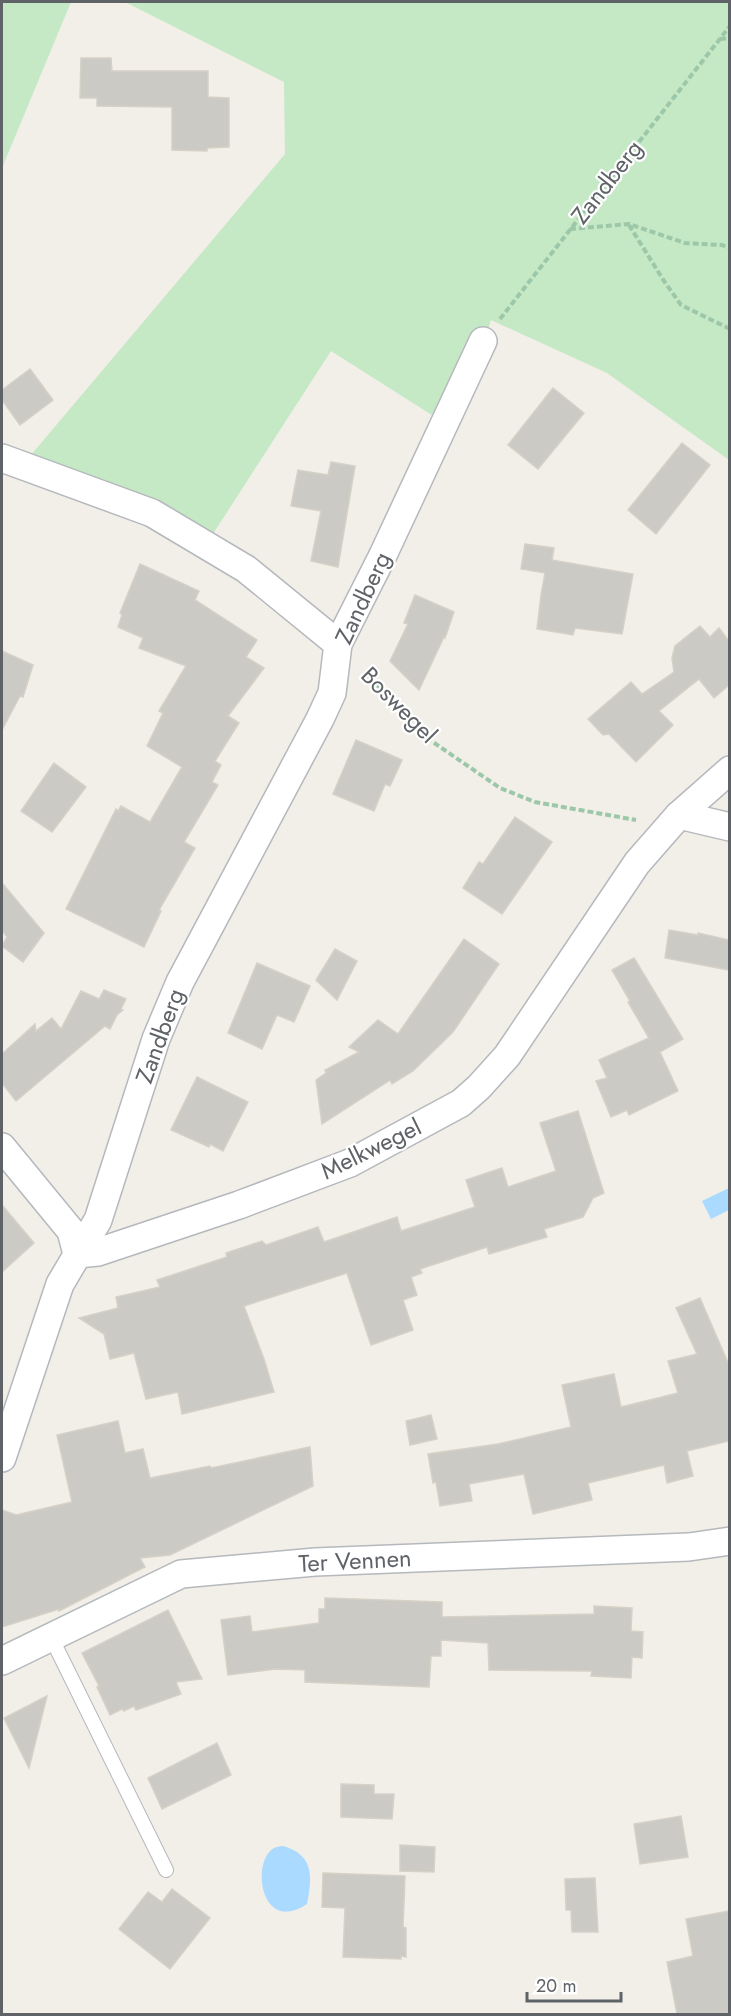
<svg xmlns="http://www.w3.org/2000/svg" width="731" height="2016" font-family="Jost,sans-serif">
<rect width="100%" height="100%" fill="#f1efe8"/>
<g fill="#c5e8c5">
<path d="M2,2h69l-69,166z"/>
<path d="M125,2h604v458l-122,-87 -116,-53 -34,111 -126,-80 -120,186 -180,-82 254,-301 -1,-72z"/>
</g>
<g fill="#aadaff">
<path d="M729,1188v22l-18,9 -9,-18z"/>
<path d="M283,1846c32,9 29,32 24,58 -46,31 -57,-42 -33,-56 1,-1 8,-2 9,-2z"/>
</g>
<g fill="#cccac5" stroke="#d6d1c6" stroke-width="1.5">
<path d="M81,58h30l1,13h96v26l21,1v49l-22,1v3l-35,-1v-43l-75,-1v-8h-17z"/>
<path d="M30,369l23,31 -33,25 -18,-25v-10z"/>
<path d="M553,388l31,25 -46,56 -30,-24z"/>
<path d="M682,443l28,22 -54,69 -28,-24z"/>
<path d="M331,462l24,4 -17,101 -27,-6 10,-50 -30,-5 7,-36 30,5z"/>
<path d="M525,544l29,4 -2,12 81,14 -11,60 -47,-6 -2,7 -36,-6 4,-34 4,-22 -24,-4z"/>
<path d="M140,564l59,27 -4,9 62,40 -11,17 18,11 -36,48 11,7 -24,38 6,4 -9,17 6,3 -34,57 11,6 -36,62 2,1 -17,36 -78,-38 50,-100 2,2 3,-5 29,16 32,-55 -35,-21 16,-33 -4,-2 27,-45 -47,-18 4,-10 -25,-11 4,-12 -2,-2z"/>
<path d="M415,595l39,17 -9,26 -1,-1 -25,53 -29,-29 18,-37 -4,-1z"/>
<path d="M700,626l10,11 9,-9 10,13v44l-15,13 -15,-19 -40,32 14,14 -37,37 -27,-28 -6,1 -15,-16 43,-37 11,12 32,-22 -2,-14 3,-12z"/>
<path d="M2,651l31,14 -10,32 -3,-1 -18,34z"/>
<path d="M356,740l46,20 -12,26 -5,-2 -11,27 -41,-17z"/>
<path d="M54,763l32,24 -34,45 -31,-21z"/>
<path d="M515,817l37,25 -50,72 -39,-26 16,-26 4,2z"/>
<path d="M2,883l42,50 -21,29 -21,-16 5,-9 -5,-7z"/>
<path d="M669,930l29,5v-2l31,7v30l-64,-12z"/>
<path d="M464,939l35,25 -46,68 -40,39 -21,13 -2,-4 -68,44 -6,-44 10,-7 -1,-3 34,-18 -10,-5 29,-27 20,14z"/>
<path d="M335,949l22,12 -20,39 -21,-20z"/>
<path d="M634,958l49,81 -23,13 18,39 -49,24 -2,-5 -16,7 -15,-36 11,-3 -8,-18 50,-22 -21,-36 2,-1 -18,-31z"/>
<path d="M257,963l53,23 -16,36 -17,-7 -15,34 -34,-16z"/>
<path d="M104,990l22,9 -5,10 2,1 -6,5 -7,14 -5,-3 -89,75 -14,-18v-29l33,-30 1,7 16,-13 9,11 20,-38 18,8z"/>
<path d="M197,1077l51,25 -25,49 -13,-7 -1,3 -38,-17z"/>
<path d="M578,1111l26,82 -11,5 -10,19 -39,12 3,8 -58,17 -2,-7 -67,22 2,4 -11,4 6,18 -14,5 10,30 -42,15 -24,-72 -103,33 20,53 10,33 -92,22 -4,-22 -32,7 -12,-46 -24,6 -6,-25 -25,-16 39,-10 -2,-11 44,-10 -3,-7 70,-23 -1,-4 36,-12 4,4 52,-18 6,15 73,-25 4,14 74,-24 -9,-27 36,-12 6,19 48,-16 -16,-48z"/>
<path d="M2,1205l32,38 -32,29z"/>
<path d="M700,1298l29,67v76l-42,10 6,25 -26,7 -3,-18 -76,18 4,17 -59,14 -9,-40 -55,10 3,17 -32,5 -4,-24 -3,1 -5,-29 70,-10 73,-17 -9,-42 52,-11 7,33 57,-14 -10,-32 29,-7 -21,-46z"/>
<path d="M431,1415l6,24 -27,6 -4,-24z"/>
<path d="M118,1421l7,32 18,-4 7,29 60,-12 1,2 99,-21 3,39 -143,69 -30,3 5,9 -86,44v-2l-57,18v-117l14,5 56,-13 -15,-67z"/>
<path d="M325,1598l117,4v15l152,-3v-8l38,2 -1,23 12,1 -1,26 -10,-1 -1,21 -40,-2 1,-5 -103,-1 -1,-27 -47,-3v16h-10l-2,31 -124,-5v-12l-29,-1 -48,6 -7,-55 29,-4 2,16 67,-9v-14h6z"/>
<path d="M168,1610l34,69 -26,3 5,12 -45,16 -2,-4 -10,5 -2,-2 -12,6 -13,-28 2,-1 -17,-33z"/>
<path d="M47,1696l-18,72 -25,-50z"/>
<path d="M217,1743l14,32 -69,34 -14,-31z"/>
<path d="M341,1784l33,1v9h20l-2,25 -51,-2z"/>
<path d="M681,1816l7,41 -48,7 -6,-40z"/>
<path d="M400,1845l35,2 -1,25 -34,-1z"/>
<path d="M323,1873l82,3 -2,51 3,1v29l-5,-1v3l-58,-2 2,-49 -23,-1z"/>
<path d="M595,1878l3,54h-26l-1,-22h-5l-1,-31z"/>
<path d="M172,1889l38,29 -40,51 -51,-40 29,-37 14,10z"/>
<path d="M729,1911v103h-52l-10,-52 26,-6 -7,-37z"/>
</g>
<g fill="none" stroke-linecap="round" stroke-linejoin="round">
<g stroke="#b5b8bc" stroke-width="16">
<path id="service" d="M51,1637l115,233"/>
</g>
<g stroke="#b5b8bc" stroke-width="30">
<g id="minor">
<path d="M2,458l150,55 94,56 92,75"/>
<path d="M679,815l51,12"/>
<path d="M2,1147l69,84 6,23"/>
<path d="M77,1254l21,-2 141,-47 111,-42 111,-60 18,-16 28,-31 130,-193 42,-48 51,-45"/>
<path d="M2,1458l58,-174 38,-64 58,-181 24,-57 140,-263 12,-26 6,-49 45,-89 100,-214"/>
<path d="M2,1661l179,-87 134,-12 374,-15 41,-6"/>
</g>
</g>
<g stroke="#9cc7a9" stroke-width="4" stroke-dasharray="6 3" stroke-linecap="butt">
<path d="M720,39l10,-1"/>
<path d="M629,225l35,56 17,24 49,24"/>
<path d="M570,229l59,-5 56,19 37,2 8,3"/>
<path d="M500,319l230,-293"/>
<path d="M365,672l62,66 73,50 35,14 101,18"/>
</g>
<use href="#service" stroke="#fff" stroke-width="14"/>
<use href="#minor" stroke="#fff" stroke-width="27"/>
</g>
<g text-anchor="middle" stroke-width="4.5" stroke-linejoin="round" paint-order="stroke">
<g font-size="24" fill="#5f6368" stroke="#fff">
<text transform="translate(607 182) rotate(-52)" y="8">Zandberg</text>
<text transform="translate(363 598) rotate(-65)" y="8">Zandberg</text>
<text transform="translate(399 705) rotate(45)" y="8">Boswegel</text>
<text transform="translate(160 1036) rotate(-70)" y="8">Zandberg</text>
<text transform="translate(371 1149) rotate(-26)" y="8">Melkwegel</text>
<text transform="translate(355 1561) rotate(-3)" y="8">Ter Vennen</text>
</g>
</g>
<rect width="731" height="2016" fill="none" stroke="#5f6368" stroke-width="6"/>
<path d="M527 1992v9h94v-9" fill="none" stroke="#5f6368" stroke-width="3"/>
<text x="536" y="1992" font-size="18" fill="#5f6368" stroke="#ffffff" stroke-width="4.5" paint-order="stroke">20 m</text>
</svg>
